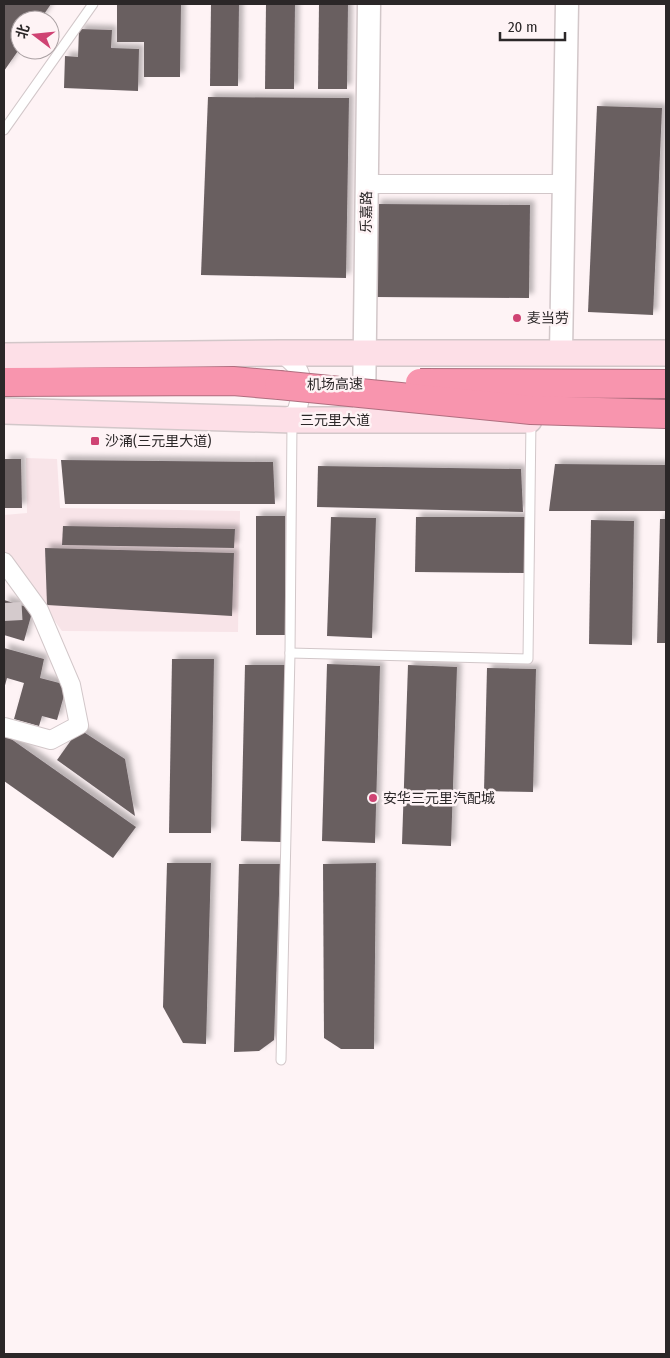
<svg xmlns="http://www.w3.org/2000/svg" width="670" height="1358" font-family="'Fira Sans Condensed','Noto Sans SC',sans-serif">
<defs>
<filter id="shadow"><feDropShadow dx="4.5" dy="-4.5" stdDeviation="2.5" flood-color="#0004"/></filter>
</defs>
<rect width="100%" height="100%" fill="#fef3f5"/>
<path fill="#f8e4e8" d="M26,458l31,1 3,49 180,3 -2,121 -176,-1 -58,-81v-35l23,-2z"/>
<g fill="#695f61" filter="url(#shadow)">
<path d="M4,4h47l-11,16h-20v28l-16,23z"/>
<path d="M117,4h64l-1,73h-36v-35h-27z"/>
<path d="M211,4h28l-1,82h-28z"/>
<path d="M266,4h29l-1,85h-29z"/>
<path d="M319,4h29l-1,85h-29z"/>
<path d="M79,29l33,1 -1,18 28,1 -1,42 -74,-3 1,-32 13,1z"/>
<path d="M208,97l141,1 -3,180 -145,-3z"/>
<path d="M597,106l65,2 -9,207 -65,-3z"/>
<path d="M376,204l154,1 -1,93 -153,-1z"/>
<path d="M4,459h17l1,49h-18z"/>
<path d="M61,460l212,2 2,42h-210z"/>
<path d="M555,464l111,1v46h-117z"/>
<path d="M318,466l203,3 2,43 -206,-5z"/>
<rect x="256" y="516" width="29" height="119"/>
<path d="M331,517l45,1 -4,120 -45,-2z"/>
<path d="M416,517h110l-1,56 -110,-1z"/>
<path d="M660,519h6v124h-9z"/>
<path d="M591,520l43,1 -2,124 -43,-1z"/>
<path d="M63,526l172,3 -1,19 -172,-3z"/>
<path d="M45,548l189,5 -2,63 -185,-11z"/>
<path d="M4,600l29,9 -9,32 -20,-6z"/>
<path d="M4,648l40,11 -4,19 27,7 -10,35 -15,-4 -3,10 -25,-7 10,-36 -17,-5 -3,11z"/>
<path d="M172,659h42l-3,174h-42z"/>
<path d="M327,664l53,2 -5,177 -53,-2z"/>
<path d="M245,665h40l-4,177 -40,-1z"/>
<path d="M408,665l49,2 -6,179 -49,-2z"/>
<path d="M487,668l49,1 -3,123 -49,-1z"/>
<path d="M79,729l46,30 10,57 -78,-56z"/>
<path d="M4,734l132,93 -23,31 -109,-77z"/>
<path d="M167,863h44l-5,181 -23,-1 -20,-36z"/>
<path d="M376,863l-2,186h-33l-17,-11 -1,-174z"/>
<path d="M239,864h41l-6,176 -15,11 -25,1z"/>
</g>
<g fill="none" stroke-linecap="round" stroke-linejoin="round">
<path stroke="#d4cacc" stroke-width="18" stroke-dasharray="18 9" stroke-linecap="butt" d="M4,612l35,-2"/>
<g stroke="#d2c7c9" stroke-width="11">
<g id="service">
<path d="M4,130l89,-126"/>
<path d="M290,653l238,6 3,-239"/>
<path d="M281,1060l9,-407 2,-230"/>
</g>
</g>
<g stroke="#d2c7c9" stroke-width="20">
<g id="minor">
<path d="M366,184h198"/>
<path d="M280,353c26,15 25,33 16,60l-13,6"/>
<path d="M4,562l35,48 32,75 8,40 -28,15 -47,-13"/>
</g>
</g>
<g stroke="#d2c7c9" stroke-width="25">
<g id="tertiary">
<path d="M561,352l6,-348"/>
<path d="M364,410l5,-406"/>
</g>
</g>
<g stroke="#d2c7c9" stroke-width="28">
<g id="secondary">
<path d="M4,356l276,-3h386"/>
<path d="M4,411l288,9h237"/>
</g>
</g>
<g stroke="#b06e7f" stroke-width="30">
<path id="motorway" d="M4,382l229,-1 46,4"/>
</g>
<use href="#service" stroke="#fff" stroke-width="9"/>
<use href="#minor" stroke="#fff" stroke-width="18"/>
<use href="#tertiary" stroke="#fff" stroke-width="22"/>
<use href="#secondary" stroke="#fddfe7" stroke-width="25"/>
<use href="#motorway" stroke="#f895ae" stroke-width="28"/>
<g stroke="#b06e7f" stroke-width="30" stroke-linecap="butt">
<g id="motorway-bridge">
<path d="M420,383l246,1"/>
<path d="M279,385l252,25 135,4"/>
</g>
</g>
<use href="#motorway-bridge" stroke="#f895ae" stroke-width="28"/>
</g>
<g fill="#cf4373" stroke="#fef3f5" stroke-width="2">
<circle cx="517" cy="318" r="5"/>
<rect x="90" y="436" width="10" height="10" rx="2.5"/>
<circle cx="373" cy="798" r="5"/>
</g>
<g text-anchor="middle" stroke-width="5" stroke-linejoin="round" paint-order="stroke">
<g font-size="14" fill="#2b2728" stroke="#fef3f5">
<text transform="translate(366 212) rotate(-89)" y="5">乐嘉路</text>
<text transform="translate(335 384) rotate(-1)" y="5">机场高速</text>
<text x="335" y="425">三元里大道</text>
</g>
<g font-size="14" fill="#2b2728" stroke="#fef3f5" text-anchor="start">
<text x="527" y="323">麦当劳</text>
<text x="105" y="446">沙涌(三元里大道)</text>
<text x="383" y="803">安华三元里汽配城</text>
</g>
</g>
<rect width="670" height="1358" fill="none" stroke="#2b2728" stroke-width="10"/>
<g transform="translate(35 35) rotate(286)"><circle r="24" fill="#fef3f5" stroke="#aaa1a3"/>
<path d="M0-4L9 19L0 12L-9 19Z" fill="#cf4373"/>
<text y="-8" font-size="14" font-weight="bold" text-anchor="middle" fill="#2b2728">北</text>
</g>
<path d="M500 32v8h65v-8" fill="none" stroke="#2b2728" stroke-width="2.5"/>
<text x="508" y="32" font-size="15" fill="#2b2728" stroke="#fef3f5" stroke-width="4" paint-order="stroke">20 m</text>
</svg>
